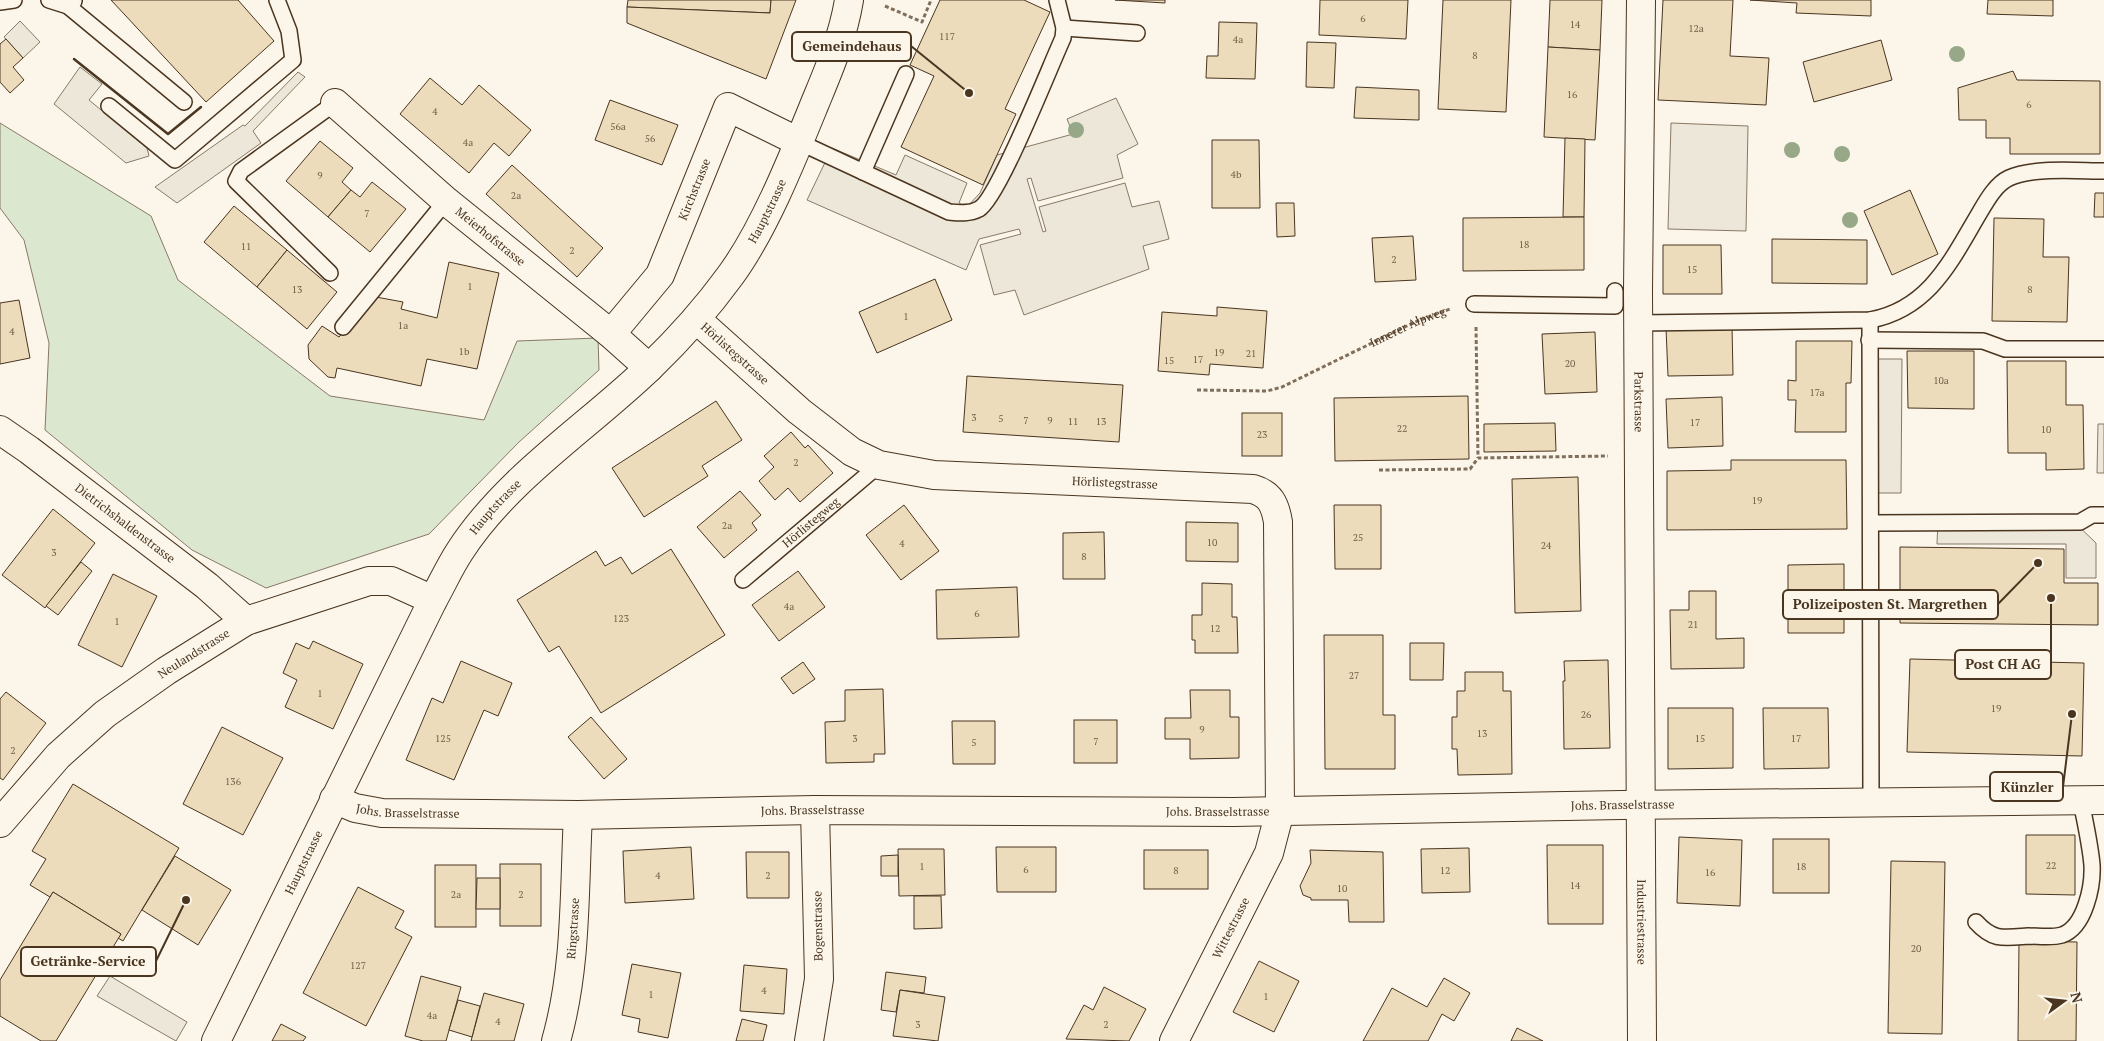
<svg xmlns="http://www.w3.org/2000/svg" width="2104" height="1041" font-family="'PT Serif',serif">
<rect width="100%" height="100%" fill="#fbf6e9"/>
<path fill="#dce7d0" stroke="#887966" d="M0,123l151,93 27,64 152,116 154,24 33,-79 81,-3 1,32 -80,72 -90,92 -163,54 -74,-38 -147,-120 4,-87 -25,-103 -24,-32z"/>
<g fill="#ede7d9" stroke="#887966">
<path d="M20,21l20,21 -17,16 -19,-21z"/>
<path d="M80,67l22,17 -13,16 58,48 2,8 -23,7 -72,-59z"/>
<path d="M298,72l7,5 -52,54 8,12 -84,60 -22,-16 88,-62 2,1z"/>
<path d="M1116,98l22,46 -21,11 6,23 -85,23 -7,-23 -4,1 16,53 3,-1 -7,-24 86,-24 7,24 27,-6 10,38 -26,7 6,23 -125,46 -9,-25 -21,5 -14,-50 41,-11 -2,-5 -40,10 -13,31 -159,-70 25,-52 64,27 9,-20 62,28 -8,20 8,4 13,-14 17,-38 76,-21 -6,-15z"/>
<path d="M1671,123l77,3 -2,105 -78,-2z"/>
<path d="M1875,359h27l-1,134h-25z"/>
<path d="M2098,424h6v49h-7z"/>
<path d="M2071,519l25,24v35h-30v-34h-129l1,-24z"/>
<path d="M110,976l77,46 -11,19 -79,-45z"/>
</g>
<g fill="#ecdcbc" stroke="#4a3520">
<path d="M111,0h127l36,41 -68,61z"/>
<path d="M628,0h143l-1,13 -143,-6z"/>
<path d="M771,0h25l-30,79 -139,-56v-16l143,6z"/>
<path d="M940,0h84l26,12 -45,97 11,5 -33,71 -82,-38 33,-71 -24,-11z"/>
<path d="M1115,0h50v3z"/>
<path d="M1320,0h88l-2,39 -87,-4z"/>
<path d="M1443,0h68l-5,112 -68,-3z"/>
<path d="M1550,0h52l-2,50 -52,-3z"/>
<path d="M1663,0h70l-3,56 39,2 -3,47 -108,-5z"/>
<path d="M1750,0h121v16l-75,-3 1,-10z"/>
<path d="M1988,0h65v16l-66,-2z"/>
<path d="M1219,22l38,1 -2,56 -49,-1 1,-22h11z"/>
<path d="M6,39l17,19 -10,9 11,13 -14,13 -10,-11v-38z"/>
<path d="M1881,40l11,40 -78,22 -11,-40z"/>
<path d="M1307,42l29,1 -2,45 -28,-1z"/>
<path d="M1548,47l52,3 -5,90 -51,-3z"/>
<path d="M2013,71l4,9 83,1v73h-90v-16h-24v-18h-27l-1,-32z"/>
<path d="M430,78l32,27 17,-20 52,45 -22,26 -15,-13 -25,30 -69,-59z"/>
<path d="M1356,87l63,3v30l-65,-2z"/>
<path d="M610,100l68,25 -16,40 -67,-25z"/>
<path d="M1565,138l20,1 -1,78h-21z"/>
<path d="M1212,140h47l1,68h-48z"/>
<path d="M320,141l33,27 -11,14 9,8 -23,27 -42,-36z"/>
<path d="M512,165l91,83 -26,29 -91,-83z"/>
<path d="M372,182l34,27 -36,43 -42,-35 23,-27 9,7z"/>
<path d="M1910,190l28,64 -46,21 -28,-64z"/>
<path d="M2095,193h9v24h-10z"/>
<path d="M1276,203h18l1,33 -18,1z"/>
<path d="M234,206l53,44 -30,37 -53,-45z"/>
<path d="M1584,217v53l-121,1v-53z"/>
<path d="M1994,218l50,1 -1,38h26l-2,65 -75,-1z"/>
<path d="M1413,236l3,44 -41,2 -3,-44z"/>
<path d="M1772,239l95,1v44l-95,-1z"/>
<path d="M1663,245h58l1,49h-59z"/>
<path d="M287,250l50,42 -30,37 -50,-42z"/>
<path d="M449,262l50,11 -22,96 -50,-10 -6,27 -84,-18 -2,10 -7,-1 -19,-18 -1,-14 14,-19 17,11 37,-40 27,5 -2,7 36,9z"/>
<path d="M935,279l17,41 -75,33 -18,-41z"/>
<path d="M19,300l11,58 -30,6v-61z"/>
<path d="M1217,307l50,4 -4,57 -53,-4 -1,11 -51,-4 4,-59 55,4z"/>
<path d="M1732,327l1,48 -65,1 -2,-48z"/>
<path d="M1595,332l2,60 -52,2 -3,-60z"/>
<path d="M1796,341h56l-1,42h-5v49h-51l1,-32h-8v-20l8,1z"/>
<path d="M1907,351h67v58l-66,-1z"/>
<path d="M2007,361h59v44h17l1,64 -38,1v-17h-38z"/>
<path d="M967,376l156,9 -4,57 -156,-10z"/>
<path d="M1468,396l1,63 -134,2 -1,-63z"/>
<path d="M1722,397l1,49 -55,2 -2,-49z"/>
<path d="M716,401l26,39 -40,26 6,10 -64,41 -32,-49z"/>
<rect x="1242" y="413" width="40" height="43"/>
<path d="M1555,423l1,28 -72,1v-28z"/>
<path d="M791,432l14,16 3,-3 25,28 -33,29 -12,-14 -13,12 -16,-19 15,-14 -10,-11z"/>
<path d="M1731,460h115l1,69 -180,1v-59l64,-1z"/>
<path d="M1578,477l3,134 -66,2 -3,-134z"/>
<path d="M740,491l21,24 -9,8 5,7 -33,28 -27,-31z"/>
<path d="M904,505l35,46 -38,29 -35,-45z"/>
<path d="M1334,505h47v64h-46z"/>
<path d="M53,509l42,34 -50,65 -43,-33z"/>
<path d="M1186,522l52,1v39l-52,-1z"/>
<path d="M1104,532l1,47h-42v-46z"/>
<path d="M1900,547l164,2v34h34v42l-198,-2z"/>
<path d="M671,549l54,86 -124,78 -42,-67 -10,6 -32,-52 79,-49 9,15 16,-9 11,17z"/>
<path d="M81,562l11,9 -34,44 -12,-9z"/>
<path d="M1844,564v69h-56v-68z"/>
<path d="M798,571l27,36 -46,34 -27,-36z"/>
<path d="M113,574l44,22 -35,71 -44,-22z"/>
<path d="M1202,583l30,1v33h5l1,36h-43v-13h-3v-25h10z"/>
<path d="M1017,587l2,50 -82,2 -1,-49z"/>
<path d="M1689,591h27v48l28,-1v30l-73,1 -1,-59h19z"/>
<path d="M1324,635h59v80h12v54h-70z"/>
<path d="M313,641l50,23 -30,65 -48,-22 12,-27 -14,-7 13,-30 13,6z"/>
<path d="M1410,643h34l-1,37h-33z"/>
<path d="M1910,659l174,4 -2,93 -175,-4z"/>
<path d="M1608,660l2,88 -46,1 -1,-68h2l-1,-20z"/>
<path d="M461,661l51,22 -14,33 -14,-6 -30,70 -48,-20 26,-62 11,5z"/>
<path d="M803,662l12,17 -22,15 -12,-16z"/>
<path d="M1465,672h38v19h8l1,83 -54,1 -1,-26h-5v-32h5v-26h8z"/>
<path d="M883,689l2,65h-11v8l-48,1 -1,-41 20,-1v-31z"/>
<path d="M1190,690h40v27h9v41l-49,1v-20h-25v-21h26z"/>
<path d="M6,692l40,31 -43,57 -3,-2v-79z"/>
<path d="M1668,708h65v60l-65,1z"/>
<path d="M1763,708h65l1,60 -65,1z"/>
<path d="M591,717l36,42 -23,20 -36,-42z"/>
<rect x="1074" y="720" width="43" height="43"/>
<path d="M952,721h43v43h-42z"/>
<path d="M222,727l61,31 -40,77 -60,-31z"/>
<path d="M73,784l106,64 -56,93 -5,-3 3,-4 -68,-42 -3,5 -20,-12 16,-26 -14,-8z"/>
<path d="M2026,835h49v60l-49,-1z"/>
<path d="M1679,837l63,3 -2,66 -63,-3z"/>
<rect x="1773" y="839" width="56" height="54"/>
<path d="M1547,845h56v79h-55z"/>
<path d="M691,847l3,52 -69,4 -2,-52z"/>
<path d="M996,847h60v45h-59z"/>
<path d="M1469,848l1,44 -48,1 -1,-44z"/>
<path d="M898,849h46l1,46 -46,1z"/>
<rect x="1144" y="850" width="64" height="39"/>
<path d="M1310,850l73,2 1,70h-35l-1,-22h-37v-2l-8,-3 -3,-9 11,-23z"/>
<path d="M746,852h43v46h-42z"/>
<path d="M898,855v21h-17v-20z"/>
<path d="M175,856l56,34 -33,55 -56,-35z"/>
<path d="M1891,861l54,1 -3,172 -54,-1z"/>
<rect x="500" y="864" width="41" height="62"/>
<rect x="435" y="865" width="41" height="62"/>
<path d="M477,878h23v31h-24z"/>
<path d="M358,887l46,24 -9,17 17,9 -46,89 -63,-33z"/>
<path d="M53,892l68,42 -65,107h-15l-41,-25v-36z"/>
<path d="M914,896h27l1,32 -28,1z"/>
<path d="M2019,941l58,1 -1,99h-58z"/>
<path d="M1259,961l40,20 -25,51 -41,-20z"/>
<path d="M632,964l49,9 -13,65 -30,-6 2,-13 -18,-4z"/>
<path d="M744,965l43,4 -3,45 -44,-3z"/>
<path d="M886,972l40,5 -2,16 -24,-3 -4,22 -15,-2z"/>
<path d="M421,976l40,11 -15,54h-23l-18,-5z"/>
<path d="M1444,978l26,15 -16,28 -12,-7 -14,27h-65l29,-53 35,19z"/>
<path d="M1104,987l42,22 -17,32 -63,-2 18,-34 9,5z"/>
<path d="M900,990l45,7 -7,44 -45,-5z"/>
<path d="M484,993l40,11 -10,37h-43z"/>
<path d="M458,1000l22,6 -8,31 -23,-7z"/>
<path d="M742,1019l25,6 -4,16h-27z"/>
<path d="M281,1024l25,13 -3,4h-31z"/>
<path d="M1517,1028l26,13h-32z"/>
</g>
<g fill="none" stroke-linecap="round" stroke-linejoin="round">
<g stroke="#4a3520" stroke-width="18">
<g id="service">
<path d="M49,0l19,6 6,-5"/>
<path d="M0,2l14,-2"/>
<path d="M68,6l116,96"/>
<path d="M1064,28l73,5"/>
<path d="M109,106l66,54 118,-100 -4,-29 -12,-31"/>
<path d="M799,142l150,70c10,1 21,2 30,-3 19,-10 71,-143 84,-171l1,-10 -7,-28"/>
<path d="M863,172l43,-98"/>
<path d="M330,273l-94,-92 5,-10 94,-68"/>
<path d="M1474,304l141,2v-15"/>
<path d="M1870,320l1,483"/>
<path d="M1638,323l232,-3c60,-11 82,-61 110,-108 7,-12 16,-28 29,-34 24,-11 68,-7 95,-7"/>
<path d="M343,327l103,-126"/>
<path d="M1869,340l114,1 22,8h99"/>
<path d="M1871,523l209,-1 12,-7h12"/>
<path id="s2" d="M743,580l136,-115"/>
<path d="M1976,922c17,19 28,16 52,14 10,0 24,2 34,-1 23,-8 31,-49 30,-70 -2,-22 -7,-43 -11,-64"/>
</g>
</g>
<g stroke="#4a3520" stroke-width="30">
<g id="minor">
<path id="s3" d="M1641,0l-3,291 4,750"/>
<path id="s4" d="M335,103l111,98 165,133 38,34"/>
<path id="s5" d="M696,319l103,92 53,41 27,13 55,10 319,14c17,5 22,15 25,33l2,289 -11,42 -95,188"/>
<path id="s6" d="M611,334l49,-59 68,-168 71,35"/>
<path id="s7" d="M0,430l29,20 178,136 39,35"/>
<path id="s8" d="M334,799l21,9 27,5 196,2 237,-5 419,2 388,-7 482,-5"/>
<path id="s9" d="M0,823l58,-67 47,-42 61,-43 80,-50 123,-40h22l42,19"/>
<path id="s10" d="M556,1041c21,-74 18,-150 22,-226"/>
<path d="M809,1041l10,-62 -4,-169"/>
</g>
</g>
<g stroke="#4a3520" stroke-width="30">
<g id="primary">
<path id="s11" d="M216,1041l217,-441c9,-16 17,-34 27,-49 47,-73 129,-125 190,-184 29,-28 56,-58 80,-91 34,-46 63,-119 85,-173 14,-34 28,-66 34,-103"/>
</g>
</g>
<g stroke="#7f6f5c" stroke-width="3" stroke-dasharray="4 2.5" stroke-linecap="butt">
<path d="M885,6l37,16 9,-22"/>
<path d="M1476,327l2,131"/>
<path id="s1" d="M1197,390l70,1 15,-4 133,-65 35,-13"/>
<path d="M1379,470l91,-1 8,-11 130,-2"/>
</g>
<use href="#service" stroke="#fbf6e9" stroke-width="15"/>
<use href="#minor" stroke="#fbf6e9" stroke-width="28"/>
<use href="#primary" stroke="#fbf6e9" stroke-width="28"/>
<path stroke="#4a3520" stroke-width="2.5" d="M74,59l94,75 33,-27"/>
</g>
<g fill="#96a887">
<circle cx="1957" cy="54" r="8"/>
<circle cx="1076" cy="130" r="8"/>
<circle cx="1792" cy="150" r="8"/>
<circle cx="1842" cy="154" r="8"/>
<circle cx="1850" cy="220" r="8"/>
</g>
<g text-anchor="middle" stroke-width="4" stroke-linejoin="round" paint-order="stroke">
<g font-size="10" fill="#725f47">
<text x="1363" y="22">6</text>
<text x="1575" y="28">14</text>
<text x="1696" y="32">12a</text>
<text x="947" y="40">117</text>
<text x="1238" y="43">4a</text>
<text x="1475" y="59">8</text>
<text x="1572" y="98">16</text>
<text x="2029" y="108">6</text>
<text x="435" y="115">4</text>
<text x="618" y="130">56a</text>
<text x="650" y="142">56</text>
<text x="468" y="146">4a</text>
<text x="1236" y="178">4b</text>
<text x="320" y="179">9</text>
<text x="516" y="199">2a</text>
<text x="367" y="217">7</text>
<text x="1524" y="248">18</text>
<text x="246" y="250">11</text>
<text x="572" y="254">2</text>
<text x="1394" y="263">2</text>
<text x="1692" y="273">15</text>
<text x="470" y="290">1</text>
<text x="297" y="293">13</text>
<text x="2030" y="293">8</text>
<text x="906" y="320">1</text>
<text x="403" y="329">1a</text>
<text x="12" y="335">4</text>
<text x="464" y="355">1b</text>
<text x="1219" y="356">19</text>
<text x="1251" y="357">21</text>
<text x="1198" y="363">17</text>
<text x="1169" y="364">15</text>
<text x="1570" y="367">20</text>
<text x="1941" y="384">10a</text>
<text x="1817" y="396">17a</text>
<text x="974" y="421">3</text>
<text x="1001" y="422">5</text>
<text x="1026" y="424">7</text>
<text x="1050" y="424">9</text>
<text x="1073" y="425">11</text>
<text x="1101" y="425">13</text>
<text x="1695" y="426">17</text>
<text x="1402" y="432">22</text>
<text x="2046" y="433">10</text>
<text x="1262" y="438">23</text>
<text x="796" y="466">2</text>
<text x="1757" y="504">19</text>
<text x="727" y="529">2a</text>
<text x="1358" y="541">25</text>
<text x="1212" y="546">10</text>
<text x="902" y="547">4</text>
<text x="1546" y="549">24</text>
<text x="54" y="556">3</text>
<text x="1084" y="560">8</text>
<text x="789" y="610">4a</text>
<text x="977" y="617">6</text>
<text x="621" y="622">123</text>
<text x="117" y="625">1</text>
<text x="1693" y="628">21</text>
<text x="1215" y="632">12</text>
<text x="1354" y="679">27</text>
<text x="320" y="697">1</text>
<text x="1996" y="712">19</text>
<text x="1586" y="718">26</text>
<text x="1202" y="733">9</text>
<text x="1482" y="737">13</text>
<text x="443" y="742">125</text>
<text x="855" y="742">3</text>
<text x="1700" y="742">15</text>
<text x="1796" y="742">17</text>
<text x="1096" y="745">7</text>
<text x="974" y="746">5</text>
<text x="13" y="754">2</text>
<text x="233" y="785">136</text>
<text x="2051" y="869">22</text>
<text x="922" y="870">1</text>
<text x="1801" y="870">18</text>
<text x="1026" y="873">6</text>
<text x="1176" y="874">8</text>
<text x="1445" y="874">12</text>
<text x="1710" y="876">16</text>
<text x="658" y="879">4</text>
<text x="768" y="879">2</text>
<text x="1575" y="889">14</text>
<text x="1342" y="892">10</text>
<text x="456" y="898">2a</text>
<text x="521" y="898">2</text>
<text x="1916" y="952">20</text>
<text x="358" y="969">127</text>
<text x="764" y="994">4</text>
<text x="651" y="998">1</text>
<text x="1266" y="1000">1</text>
<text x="432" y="1019">4a</text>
<text x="498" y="1025">4</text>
<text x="918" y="1028">3</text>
<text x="1106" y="1028">2</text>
</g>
<g font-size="12" fill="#4a3520" stroke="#fbf6e9">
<text dy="4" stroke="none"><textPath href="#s6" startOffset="169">Kirchstrasse</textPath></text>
<text dy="4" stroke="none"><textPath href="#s11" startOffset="1009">Hauptstrasse</textPath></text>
<text dy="4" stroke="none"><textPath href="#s4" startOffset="205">Meierhofstrasse</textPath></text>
<text dy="4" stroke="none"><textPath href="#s1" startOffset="225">Innerer Alpweg</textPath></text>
<text dy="4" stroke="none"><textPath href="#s5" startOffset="52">Hörlistegstrasse</textPath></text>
<text dy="4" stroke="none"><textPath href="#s3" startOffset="402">Parkstrasse</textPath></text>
<text dy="4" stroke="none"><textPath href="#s5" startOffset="472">Hörlistegstrasse</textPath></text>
<text dy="4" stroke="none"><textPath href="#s11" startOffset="604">Hauptstrasse</textPath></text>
<text dy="4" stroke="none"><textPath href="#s2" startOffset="89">Hörlistegweg</textPath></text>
<text dy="4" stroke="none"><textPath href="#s7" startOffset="156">Dietrichshaldenstrasse</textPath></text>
<text dy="4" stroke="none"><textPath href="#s9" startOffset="259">Neulandstrasse</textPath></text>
<text dy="4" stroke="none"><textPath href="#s8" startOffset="1291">Johs. Brasselstrasse</textPath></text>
<text dy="4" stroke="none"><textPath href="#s8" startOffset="76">Johs. Brasselstrasse</textPath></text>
<text dy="4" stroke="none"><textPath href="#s8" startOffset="481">Johs. Brasselstrasse</textPath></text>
<text dy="4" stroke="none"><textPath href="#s8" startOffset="886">Johs. Brasselstrasse</textPath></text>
<text dy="4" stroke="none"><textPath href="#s11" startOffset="199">Hauptstrasse</textPath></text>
<text dy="4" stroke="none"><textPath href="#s3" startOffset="922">Industriestrasse</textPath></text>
<text transform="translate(818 926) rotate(-91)" y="4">Bogenstrasse</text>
<text transform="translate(1231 928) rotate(-63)" y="4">Wittestrasse</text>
<text dy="4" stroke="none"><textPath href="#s10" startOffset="114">Ringstrasse</textPath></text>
</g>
</g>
<path fill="none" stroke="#4a3520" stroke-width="2" d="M969 93L911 46M2038 563L1998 604M2051 598L2051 664M2072 714L2063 787M186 900L156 961"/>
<g fill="#4a3520" stroke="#fbf6e9" stroke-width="2">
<circle cx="969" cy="93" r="5"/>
<circle cx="2038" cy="563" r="5"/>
<circle cx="2051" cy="598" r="5"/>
<circle cx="2072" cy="714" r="5"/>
<circle cx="186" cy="900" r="5"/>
</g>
<g fill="#fbf6e9" stroke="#4a3520" stroke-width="2">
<rect x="792" y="32" width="119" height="29" rx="5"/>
<rect x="1783" y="590" width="215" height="29" rx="5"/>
<rect x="1955" y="650" width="96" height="29" rx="5"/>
<rect x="1990" y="772" width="73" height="29" rx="5"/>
<rect x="21" y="947" width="135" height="29" rx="5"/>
</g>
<g font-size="14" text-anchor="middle" font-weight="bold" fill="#4a3520">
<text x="852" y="51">Gemeindehaus</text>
<text x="1890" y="609">Polizeiposten St. Margrethen</text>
<text x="2003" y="669">Post CH AG</text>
<text x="2027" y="792">Künzler</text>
<text x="88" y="966">Getränke-Service</text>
</g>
<g transform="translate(2064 1001) rotate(75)" stroke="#fbf6e9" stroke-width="4" paint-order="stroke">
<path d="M0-4L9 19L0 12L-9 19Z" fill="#4a3520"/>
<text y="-8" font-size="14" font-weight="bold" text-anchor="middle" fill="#4a3520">N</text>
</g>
</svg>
